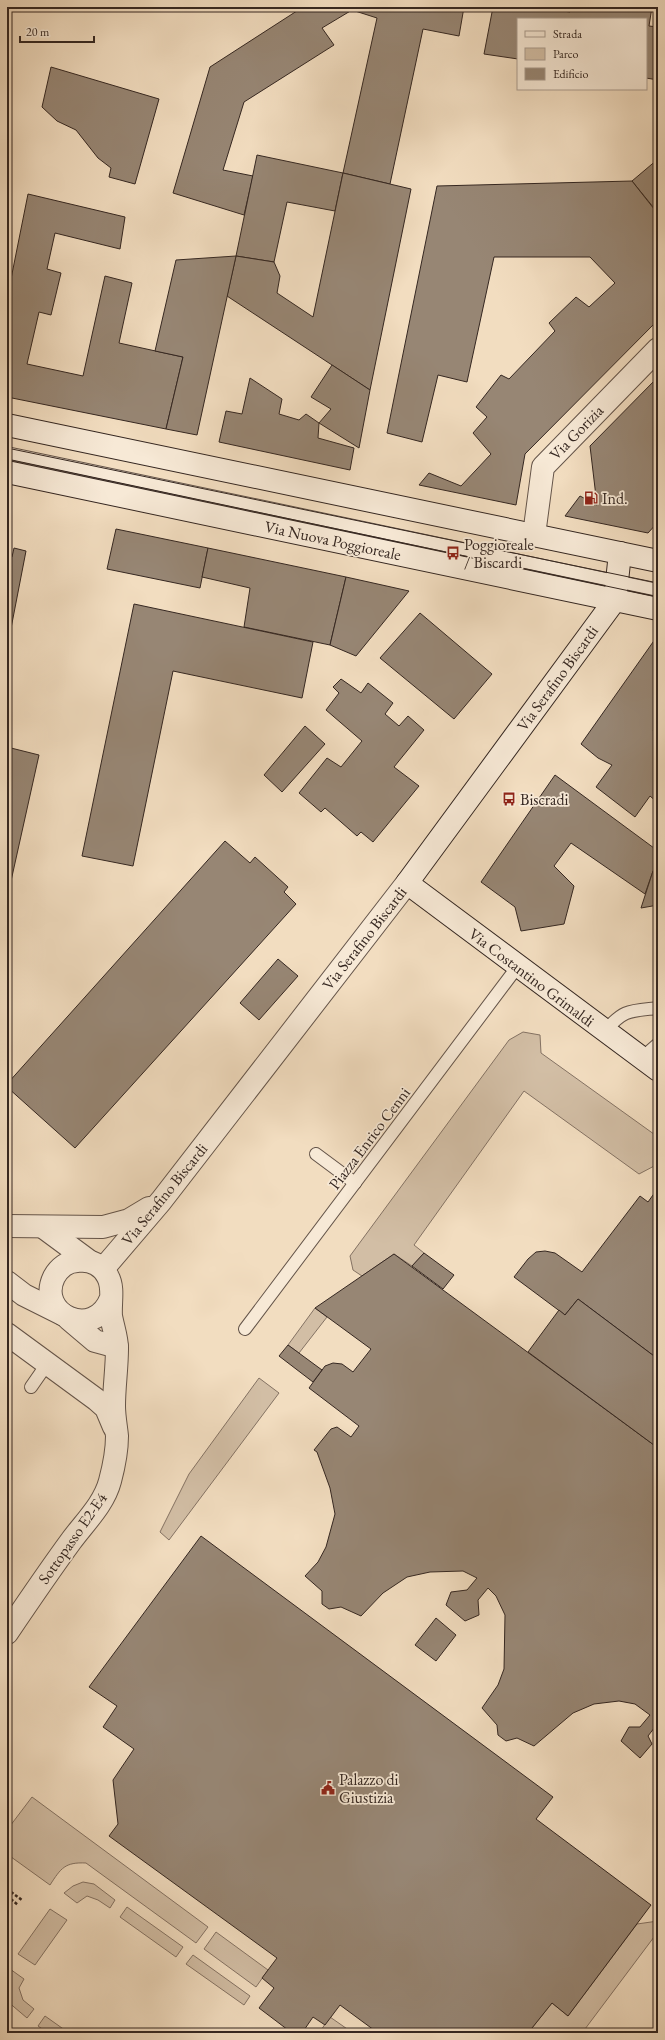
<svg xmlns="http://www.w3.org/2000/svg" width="665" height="2040" font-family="'EB Garamond',serif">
<rect width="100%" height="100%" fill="#f2ddc0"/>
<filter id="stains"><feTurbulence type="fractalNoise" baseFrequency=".005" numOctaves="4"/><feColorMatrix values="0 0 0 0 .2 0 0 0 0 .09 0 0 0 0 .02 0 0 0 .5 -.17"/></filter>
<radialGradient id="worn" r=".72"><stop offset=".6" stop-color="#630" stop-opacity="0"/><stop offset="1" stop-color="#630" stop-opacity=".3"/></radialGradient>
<g fill="#d2bea5" stroke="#847263">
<path d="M523,1032l17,3 1,18 117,84v27l-19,10 -115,-83 -110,154 10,8 -12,13 -18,-12 -32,22 -9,-6 -3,-14 159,-216z"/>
<path d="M315,1308l12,9 -28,36 -11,-8z"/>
<path d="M259,1378l20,15 -110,147 -9,-8 29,-58z"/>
<path d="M32,1797l176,130 -12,16 -110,-80c-21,-1 -25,5 -36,22l-43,-31v-24z"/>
<path d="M83,1882l11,2 21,16 -5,8 -12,-8 -11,-4 -10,7 -13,-10 9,-7z"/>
<path d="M127,1907l56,40 -7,10 -56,-40z"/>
<path d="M50,1909l17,11 -32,45 -17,-11z"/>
<path d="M658,1921l-1,12 -75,100h-54l24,-30 16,13 69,-92z"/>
<path d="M216,1932l52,38 -12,17 -52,-38z"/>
<path d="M193,1955l57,41 -6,9 -58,-41z"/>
<path d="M10,1969l14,10 -5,9 4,12 11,9 -7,9 -20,-17v-28z"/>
<path d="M45,2016l24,17h-21l-10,-7z"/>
<path d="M330,2017l23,16h-34z"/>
</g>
<g fill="#978674" stroke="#352721">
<path d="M303,7h161l-5,29 -36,-7 -33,155 -47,-11 34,-155 -25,-8 -30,18 12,17 -90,57 -21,68 30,6 -9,39 -71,-22 37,-126z"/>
<path d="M493,7h41l36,5 1,-5h33l23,3 1,-3h24l-3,19 9,1v53l-12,-2v-59h-128v40l-34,-5z"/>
<path d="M51,67l108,32 -24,85 -26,-7 2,-9 -13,-10 -22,-28 -19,-9 -15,-14z"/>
<path d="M257,155l86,18 -8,38 -48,-9 -13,60 -38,-6z"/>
<path d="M658,159v54l-26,-32z"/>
<path d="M343,173l68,16 -41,201 -143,-94 9,-40 38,6 6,14 -3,17 36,24z"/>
<path d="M632,181l26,33v106l-133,134 -9,51 -97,-20 10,-12 32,13 30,-32 -18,-21 14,-16 -11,-10 25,-32 8,4 46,-48 -6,-8 27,-26 13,10 26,-24 -25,-26h-96l-27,125 -29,-7 -16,67 -35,-9 50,-247z"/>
<path d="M28,194l97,23 -5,32 -65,-16 -8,36 14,4 -10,42 -12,-3 -12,52 56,12 22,-100 27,7 -13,60 64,14 -17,72 -159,-32v-98z"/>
<path d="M236,256l-39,179 -31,-6 17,-72 -28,-6 21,-91z"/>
<path d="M332,365l38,25 -11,58 -40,-25 12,-14 -20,-12z"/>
<path d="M658,377v145l-10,11 -83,-17 15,-20 17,9 -7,-59z"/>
<path d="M250,378l32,21 -3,15 20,6 7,-6 13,9 -1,15 36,10 -4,22 -131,-28 7,-31 16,3z"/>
<path d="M116,529l92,19 -8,40 -93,-19z"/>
<path d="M14,548l12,3 -19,98v-93l5,1z"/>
<path d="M208,548l138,29 -16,68 -86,-18 6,-39 -48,-11z"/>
<path d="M346,577l63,14 -53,65 -26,-11z"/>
<path d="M134,604l179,38 -11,56 -129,-27 -40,195 -51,-10z"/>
<path d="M420,613l72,61 -38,45 -74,-61z"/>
<path d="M658,635v89l-5,7 5,3v69l-8,-7 -15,21 -39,-30 16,-22 -14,-7 -17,-14z"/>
<path d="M341,679l20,14 7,-10 25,20 -8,11 14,12 9,-10 16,14 -30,37 25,19 -46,56 -12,-10 -4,4 -32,-28 -4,4 -22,-19 28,-35 14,9 21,-26 -36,-31 13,-17 -6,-6z"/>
<path d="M305,726l20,18 -43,48 -18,-17z"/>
<path d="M7,747l32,8 -32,144z"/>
<path d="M555,775l103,76v13l-5,7 -8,23 -74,-51 -17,23 20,20 -10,38 -43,7 -6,-24 -34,-25z"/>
<path d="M225,841l25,22 5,-6 33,30 -4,5 12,12 -221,244 -68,-61v-3z"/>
<path d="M653,871h5v34l-17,3z"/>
<path d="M278,959l20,17 -39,44 -19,-17z"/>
<path d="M658,1188v171l-80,-60 -13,16 -51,-38 14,-18 8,-7 9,-1 10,2 27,19 58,-76 8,6z"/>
<path d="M424,1253l30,22 -11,14 -31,-23z"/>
<path d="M394,1254l264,194v275l-10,13 4,8 -12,14 -19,-17 8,-14h11l10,-12 -15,-11 -16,-3 -25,3 -21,9 -39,33 -17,-8 -11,3 -8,-6 -1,-10 -15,-17 16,-23 6,-16 1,-54 -9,-19 -8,-8 -10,12 1,15 -14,6 -19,-16 5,-13 16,-2 10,-12 -14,-7 -33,1 -23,5 -24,16 -22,23 -20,-9 -12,2 -7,-5v-13l-17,-15 13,-14 8,-15 9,-33 -5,-26 -13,-36 -3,-2 17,-21 6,-2 14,10 8,-11 -50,-38 16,-22 8,-3 9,1 11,8 18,-23 -56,-41z"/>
<path d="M578,1299l80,60v89l-130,-96 31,-42 6,5z"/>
<path d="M288,1345l34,25 -9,12 -34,-26z"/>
<path d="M201,1536l352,261 -17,22 115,86 -83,111 -16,-13 -24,30h-150l-38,-28 -15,20 -12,-8 -11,16h-10l-33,-25 15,-20 -12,-10 15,-20 -168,-122 9,-12 -5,-44 21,-31 -31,-22 14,-21 -28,-19z"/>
<path d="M436,1618l20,17 -20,26 -21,-16z"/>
</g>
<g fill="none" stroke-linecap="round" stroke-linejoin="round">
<g stroke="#645449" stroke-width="14">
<g id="lane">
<path d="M7,453l651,137"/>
<path d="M605,1031c19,-22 25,-20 53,-23"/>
<path d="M642,1058l16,-14"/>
<path d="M316,1154l39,29"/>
<path d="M245,1329l273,-363"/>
<path d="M31,1387l16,-23"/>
</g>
</g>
<g stroke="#645449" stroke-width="24">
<g id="street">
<path d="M534,535l9,-68 115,-118"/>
<path d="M7,1226l96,1 26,-7 20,-12"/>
<path d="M43,1227l46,34"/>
<path d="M103,1269l58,-68 246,-318"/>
<path d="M7,1282l17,13 38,19"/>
<path d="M69,1319l26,22 22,6"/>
<path d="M7,1334l90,66 9,8 8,19"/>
<path d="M7,1633c21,-31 42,-62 64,-92 14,-19 33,-37 39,-60 4,-15 7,-30 7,-45 -1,-10 -3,-20 -3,-30 0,-19 3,-38 3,-58 0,-10 -4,-21 -6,-32 -1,-13 3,-28 -3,-39 -5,-11 -17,-18 -30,-16 -10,0 -19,7 -24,16 -18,37 40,65 57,21"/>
</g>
</g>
<g stroke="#352721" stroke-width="24">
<g id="secondary">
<path d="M7,425l651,136"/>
<path d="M7,472l651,137"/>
<path d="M615,600l-208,283 251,187"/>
<path d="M615,600l5,-47"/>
</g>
</g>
<g stroke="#352721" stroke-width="2.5" stroke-dasharray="3 2" stroke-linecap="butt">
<path d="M7,1889l15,11"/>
<path d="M7,1896l11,9"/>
</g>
<use href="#lane" stroke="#f7e9d6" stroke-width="12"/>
<use href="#street" stroke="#f7e9d6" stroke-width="22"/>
<use href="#secondary" stroke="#f7e9d6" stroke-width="22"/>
<g stroke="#352721" stroke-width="1">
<path d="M7,448l651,135"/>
<path d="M7,459l651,138"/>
</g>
</g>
<defs>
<g id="fuel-bare" transform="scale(1.08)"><path d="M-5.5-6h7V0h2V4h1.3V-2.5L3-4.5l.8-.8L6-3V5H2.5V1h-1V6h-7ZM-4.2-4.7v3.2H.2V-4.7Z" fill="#8f2418" stroke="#f7e9d6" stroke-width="2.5" paint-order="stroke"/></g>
<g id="bus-bare" transform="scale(1.08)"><path d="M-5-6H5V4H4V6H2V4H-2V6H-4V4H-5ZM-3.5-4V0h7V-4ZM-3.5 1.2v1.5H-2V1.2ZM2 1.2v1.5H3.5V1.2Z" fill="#8f2418" stroke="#f7e9d6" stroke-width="2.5" paint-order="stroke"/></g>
<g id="civic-bare" transform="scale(1.08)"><path d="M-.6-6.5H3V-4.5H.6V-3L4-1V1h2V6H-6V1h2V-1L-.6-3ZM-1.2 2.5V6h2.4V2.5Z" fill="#8f2418" stroke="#f7e9d6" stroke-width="2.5" paint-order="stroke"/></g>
</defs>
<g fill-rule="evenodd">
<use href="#fuel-bare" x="591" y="498"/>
<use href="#bus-bare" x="453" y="553"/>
<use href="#bus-bare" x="509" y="799"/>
<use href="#civic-bare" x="328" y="1788"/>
</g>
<g text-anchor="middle" stroke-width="3.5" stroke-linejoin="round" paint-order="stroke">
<g font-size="16" fill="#352721" stroke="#f7e9d6">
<text transform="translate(576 432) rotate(-46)" y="6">Via Gorizia</text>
<text transform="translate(333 540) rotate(12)" y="6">Via Nuova Poggioreale</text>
<text transform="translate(557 678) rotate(-54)" y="6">Via Serafino Biscardi</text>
<text transform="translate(364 938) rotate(-52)" y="6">Via Serafino Biscardi</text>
<text transform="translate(532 977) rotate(37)" y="6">Via Costantino Grimaldi</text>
<text transform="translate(369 1138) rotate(-53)" y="6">Piazza Enrico Cenni</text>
<text transform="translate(164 1194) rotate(-51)" y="6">Via Serafino Biscardi</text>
<text transform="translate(72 1538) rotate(-55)" y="6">Sottopasso E2-E4</text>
</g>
<g font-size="16" fill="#352721" stroke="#f7e9d6" text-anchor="start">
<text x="602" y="504">Ind.</text>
<text x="464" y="550">Poggioreale<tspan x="464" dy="18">/ Biscardi</tspan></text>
<text x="520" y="805">Biscradi</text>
<text x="339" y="1785">Palazzo di<tspan x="339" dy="18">Giustizia</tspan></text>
</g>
</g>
<rect width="665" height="2040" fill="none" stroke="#f2ddc0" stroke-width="24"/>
<rect x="8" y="8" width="649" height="2024" fill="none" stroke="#352721" stroke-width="2"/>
<rect x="12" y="12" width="641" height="2016" fill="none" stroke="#352721"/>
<rect x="517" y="18" width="130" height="72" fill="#f7e9d6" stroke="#a99b8e"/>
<rect x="525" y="31" width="20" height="6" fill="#f7e9d6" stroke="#a99b8e"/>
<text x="553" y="38" font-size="12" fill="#352721">Strada</text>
<rect x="525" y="48" width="20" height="12" fill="#d2bea5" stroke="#a99b8e"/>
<text x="553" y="58" font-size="12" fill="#352721">Parco</text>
<rect x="525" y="68" width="20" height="12" fill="#978674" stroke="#a99b8e"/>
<text x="553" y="78" font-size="12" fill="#352721">Edificio</text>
<path d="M20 36v6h74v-6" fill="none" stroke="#352721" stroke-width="2"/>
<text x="26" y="36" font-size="12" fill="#352721" stroke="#f7e9d6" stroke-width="3" paint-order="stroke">20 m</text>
<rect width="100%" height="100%" filter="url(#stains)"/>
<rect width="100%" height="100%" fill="url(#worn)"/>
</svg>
